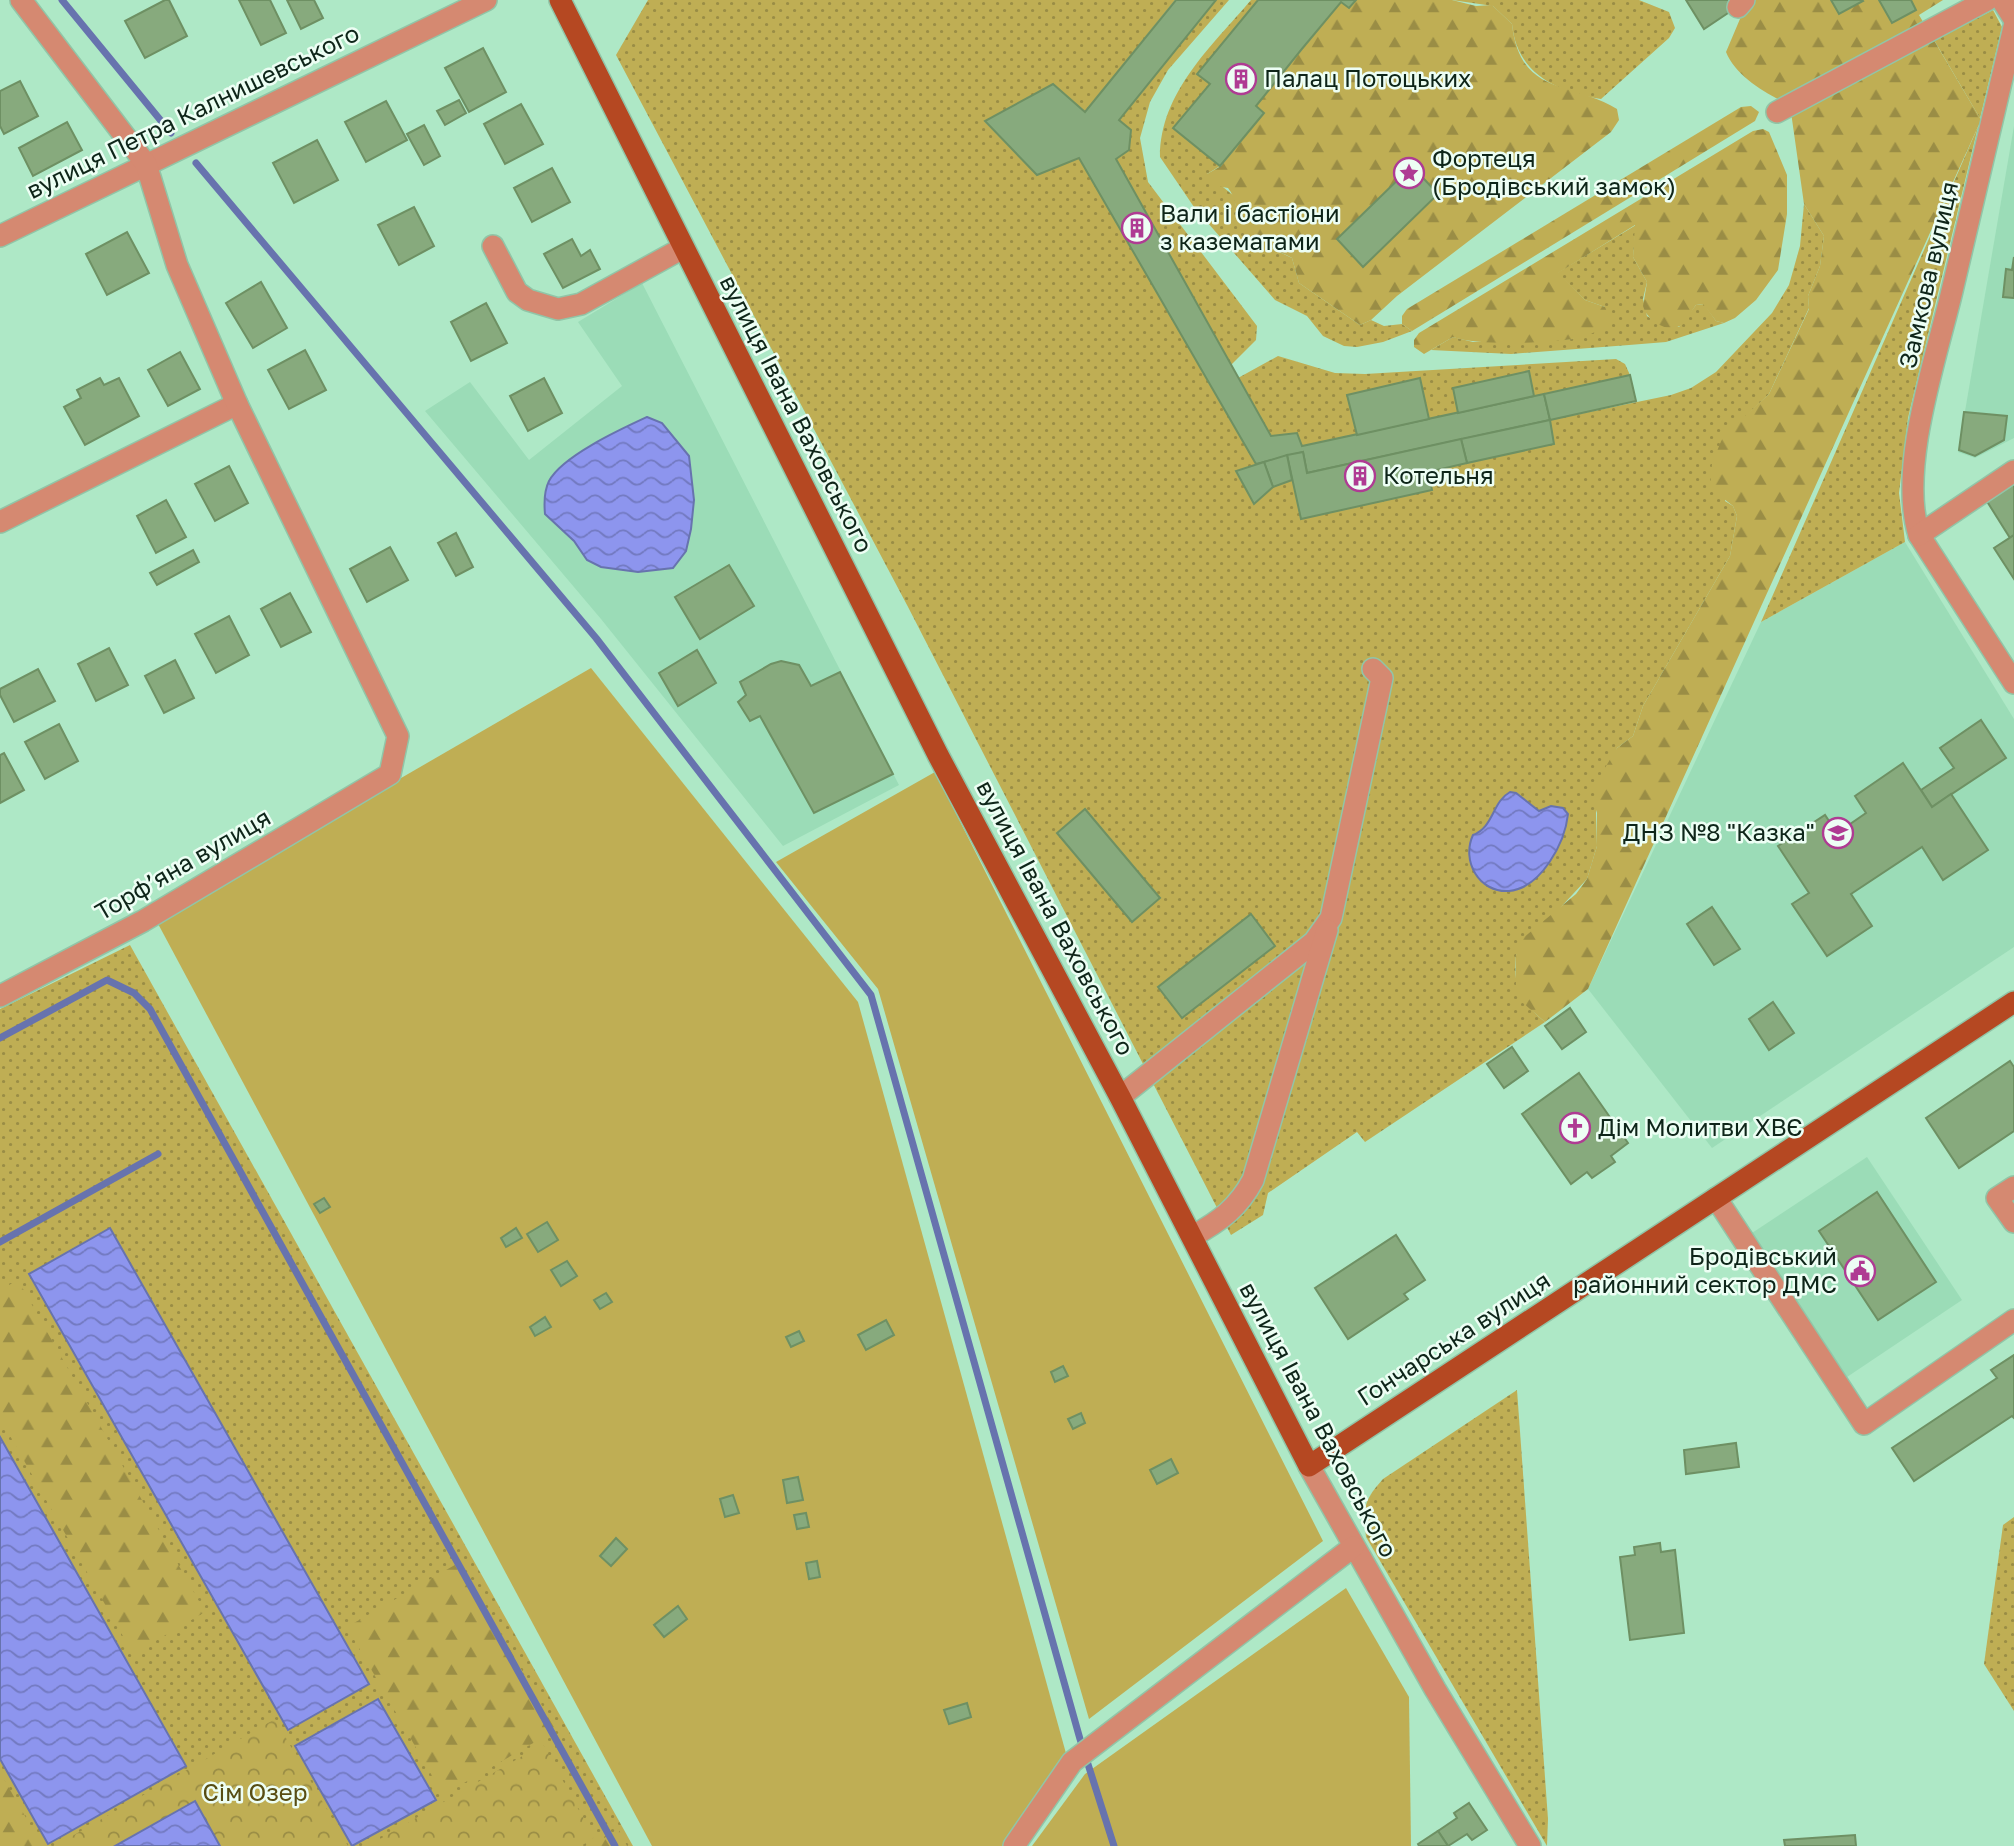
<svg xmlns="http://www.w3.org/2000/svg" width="2014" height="1846" font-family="'Golos Text',sans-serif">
<defs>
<pattern id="grass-dots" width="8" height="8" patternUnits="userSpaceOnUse" patternTransform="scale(1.75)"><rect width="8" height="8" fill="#bfae54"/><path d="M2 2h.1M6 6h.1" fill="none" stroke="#9a8d45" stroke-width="1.8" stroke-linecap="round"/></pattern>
<pattern id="forest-firs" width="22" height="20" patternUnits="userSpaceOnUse" patternTransform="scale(1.75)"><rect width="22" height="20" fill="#bfae54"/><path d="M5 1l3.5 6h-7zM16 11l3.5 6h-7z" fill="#9a8d45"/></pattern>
<pattern id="park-crowns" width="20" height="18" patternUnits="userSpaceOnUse" patternTransform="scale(1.75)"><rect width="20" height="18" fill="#bfae54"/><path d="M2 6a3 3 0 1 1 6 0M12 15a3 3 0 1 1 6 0" fill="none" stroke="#9a8d45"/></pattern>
<pattern id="water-waves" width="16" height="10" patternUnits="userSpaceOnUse" patternTransform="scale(1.75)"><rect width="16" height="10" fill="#8d95ee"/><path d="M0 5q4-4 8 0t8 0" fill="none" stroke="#7279c0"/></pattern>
</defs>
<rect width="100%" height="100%" fill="#aee8c6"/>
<g fill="#9bdcb7">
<path d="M2014,126v312l-39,20 -17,-6z"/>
<path d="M642,283l257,502 -116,61 -182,-227 -176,-208 45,-29 59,78 93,-74 -44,-64z"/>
<path d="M1905,542l109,177v228l-302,201 -124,-159 173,-367z"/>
<path d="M1867,1157l95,143 -115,77 -95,-144z"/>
</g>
<g fill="url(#grass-dots)">
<path d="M648,0h527l-90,112 -32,-28 -68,38 52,53 42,-17 177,306 -20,8 18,31 19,-16 19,-7 9,39 127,-47 126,-28 -4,-24 121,-25 20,-7 25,-16 56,-59 17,-28 11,-39 4,-42 20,32 -4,30 -12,30 1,12 -40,86 -22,21 -22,86 8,5 4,10 -7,40 -87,150 -10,30 -16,12 -21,65 1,33 -10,33 -71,76c-2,36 2,44 29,67l-180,120 -8,-10 -89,61 -5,22 -32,20 -324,-630 -291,-550z"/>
<path d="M1216,0h13l-61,70 -18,32 -10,36 8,44 109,144 -1,14 -25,25 -115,-206 13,-9 2,-20 -12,-10z"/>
<path d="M1251,0h7l-60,74 12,10 -36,44 46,38 -13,8 27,22 5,25 6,8 24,18 23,11 7,25 61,42 11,-5 13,6 18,-2 10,7 -29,11 -26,5 -13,-1 -21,-10 -16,-20 -32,-16 -81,-93 -34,-50c0,-65 52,-111 91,-157z"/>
<path d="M1452,0h187l30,12 6,16 -6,10 -68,61c-45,-8 -84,-25 -89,-75l-19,-18z"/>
<path d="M1993,10l9,17 -94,391 -9,75 6,49 -144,80 220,-502 -47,-80z"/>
<path d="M1636,225l-3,32 14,25 -4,17 4,17 17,10 15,1 17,-22 8,-1 12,17 8,2 -58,19 -37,3 -118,9 -80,-4 22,-13 20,5 100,-3 32,-32 -20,-7 -28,-27z"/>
<path d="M1278,356l57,17 30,1 251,-15 9,5 5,11 -96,21 -5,-25 -76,17 5,25 -29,6 -9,-40 -72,16 9,40 -55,11 -31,-10 -33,-58z"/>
<path d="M130,945l503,901h-633v-837z"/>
<path d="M1517,1390l31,429 -1,27 -181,-309c-3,-28 -3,-36 17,-58z"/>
<path d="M2014,1517v194l-30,-47 19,-139z"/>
</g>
<g fill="url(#forest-firs)">
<path d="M1356,0h96l24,6 16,-1 20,19c8,73 60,57 105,85l2,11 -8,12 -214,164 -26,24 -11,5 -61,-42 -7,-25c-16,-9 -48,-19 -53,-39 -4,-12 -3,-21 -11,-31l-17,-3 -5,-4 1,-7 14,-8 43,-53 -8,-7 85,-104z"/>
<path d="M1748,0h195l-24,15 62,105 -393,869 -43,33 -23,-20 -6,-15v-32l6,-16 54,-45 11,-15 10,-33v-65l20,-33 16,-12 10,-30 87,-150 7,-40 -4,-10 -23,-18 2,-24 11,-28 46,-42 40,-85 -1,-13 12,-30 4,-30 -20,-32 -14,-99c-23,-11 -54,-28 -64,-53z"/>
<path d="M1751,106l8,6 -4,9 -343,210 -10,-7v-8l5,-7 334,-202z"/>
<path d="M1763,129l6,3 18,43v39l-9,56 -22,30 -21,18 -11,5 -8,-2 -13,-17 -7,1c-5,6 -7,14 -13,19 -14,11 -36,-3 -40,-18l4,-24 -14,-25 2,-32 -77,48 27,27 20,7 5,12c-9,12 -23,18 -37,20 -28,4 -96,7 -120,-2l-29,17 -10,-7v-7l5,-7 334,-202z"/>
<path d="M18,1280l187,332 -72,42 -133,-236v-128z"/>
<path d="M460,1562l96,168 -113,65 -96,-168z"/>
<path d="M0,1772l42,74h-42z"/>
<path d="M619,1830l8,16h-38z"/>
</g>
<g fill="url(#park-crowns)">
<path d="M275,1719l73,127h-293z"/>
<path d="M543,1744l51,94 -13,8h-213z"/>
</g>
<g fill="#bfae54">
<path d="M591,668l267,334 209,755 -62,89h-353l-496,-926z"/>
<path d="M935,772l388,769 -234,178 -211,-730 -102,-127z"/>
<path d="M1346,1588l63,109 2,149h-379l53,-72z"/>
</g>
<g fill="url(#water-waves)" stroke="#6773ae" stroke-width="2">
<path d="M647,417l15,6 27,33 5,44 -3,29 -5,22 -13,17 -35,4 -37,-5 -14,-7 -13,-19 -29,-27c-1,-11 -1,-23 4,-33 13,-25 72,-52 98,-64z"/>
<path d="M1510,792l6,1 23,18 12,-5 12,2 5,6c-3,29 -27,74 -59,77 -30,2 -48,-30 -36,-56 21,-8 19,-33 37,-43z"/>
<path d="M110,1228l259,456 -81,46 -259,-456z"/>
<path d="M0,1437l186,329 -138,78 -48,-85z"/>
<path d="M378,1699l58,101 -84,46 -57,-100z"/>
<path d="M195,1801l25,45h-105z"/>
</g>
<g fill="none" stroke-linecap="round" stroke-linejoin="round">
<g stroke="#6773ae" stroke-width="7">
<path d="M62,0l109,133"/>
<path d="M196,163l400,475 275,357 209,744 34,107"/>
<path d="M0,1038l107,-58 27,13 16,16 465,837"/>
<path d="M0,1242l158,-88"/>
</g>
</g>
<g fill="#87aa7d" stroke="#6e9063" stroke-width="2">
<path d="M165,0h4l18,36 -42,22 -20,-37z"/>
<path d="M239,0h31l16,33 -25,12z"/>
<path d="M287,0h27l9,18 -22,11z"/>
<path d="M1176,0h40l-97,120 12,10 -2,20 -13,9 155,277 26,-3 5,13 242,-52 6,26 -243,53 -4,-21 -47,12 -177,-306 -42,17 -52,-54 68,-37 32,28z"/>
<path d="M1258,0h98l-7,8 -8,-6 -40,48 -45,56 8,7 -44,53 -47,-38 37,-44 -13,-10z"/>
<path d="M1686,0h47l4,7 -33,22z"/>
<path d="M1831,0h31l1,1 -24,13z"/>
<path d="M1879,0h32l5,10 -24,13z"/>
<path d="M483,48l23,44 -37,20 -24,-44z"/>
<path d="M20,81l18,35 -34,18 -4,-8v-35z"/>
<path d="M459,100l7,13 -21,12 -8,-14z"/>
<path d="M386,101l21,39 -41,22 -21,-40z"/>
<path d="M521,104l22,40 -38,20 -21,-40z"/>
<path d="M67,122l15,28 -49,26 -14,-28z"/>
<path d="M424,125l16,31 -16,9 -17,-31z"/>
<path d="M317,140l21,40 -44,23 -21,-40z"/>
<path d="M1412,166l26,28 -75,73 -26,-28z"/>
<path d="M552,168l18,34 -38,20 -18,-34z"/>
<path d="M414,207l20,39 -35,19 -21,-40z"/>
<path d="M127,232l22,41 -42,22 -21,-41z"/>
<path d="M572,239l9,17 9,-6 10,19 -37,19 -19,-34z"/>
<path d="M2014,257v41l-11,-1 3,-28 6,1z"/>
<path d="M261,282l26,46 -34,20 -27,-45z"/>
<path d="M486,303l21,40 -36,18 -20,-39z"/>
<path d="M305,350l21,40 -37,19 -21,-39z"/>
<path d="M180,352l20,37 -32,17 -20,-36z"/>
<path d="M1529,371l5,25 -76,17 -5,-25z"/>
<path d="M1630,375l6,26 -86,19 -6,-26z"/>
<path d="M100,378l4,7 15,-7 20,38 -54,29 -21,-38 17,-9 -4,-8z"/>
<path d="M544,378l18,35 -34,18 -18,-35z"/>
<path d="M1420,378l9,41 -72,16 -10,-40z"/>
<path d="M1964,412l43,4 -3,24 -29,16 -16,-6z"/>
<path d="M1550,420l4,24 -87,19 -6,-24z"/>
<path d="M1461,439l6,24 -39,9 4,18 -131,29 -14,-64 16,-3 4,21z"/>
<path d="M1287,455l5,25 -19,7 -9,-25z"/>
<path d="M1264,462l9,25 -19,17 -18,-33z"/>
<path d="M229,466l19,37 -33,18 -20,-37z"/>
<path d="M2014,478v57l-4,3 -27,-43z"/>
<path d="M166,500l20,37 -30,16 -19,-37z"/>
<path d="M456,533l17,34 -17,9 -18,-33z"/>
<path d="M2014,535v44l-20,-31z"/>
<path d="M390,547l18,33 -41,22 -17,-33z"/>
<path d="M193,550l6,12 -42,23 -7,-12z"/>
<path d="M729,565l25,41 -54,33 -25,-42z"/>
<path d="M290,593l21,39 -30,15 -20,-38z"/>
<path d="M229,616l20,39 -33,18 -21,-39z"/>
<path d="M109,648l19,37 -32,16 -18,-37z"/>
<path d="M697,650l19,33 -38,23 -19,-33z"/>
<path d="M175,660l19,38 -30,15 -19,-37z"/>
<path d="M781,661l18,4 12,21 29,-14 53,102 -79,39 -54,-97 -10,5 -12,-19 8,-7 -6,-13 31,-18z"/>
<path d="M38,669l17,32 -41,21 -14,-27v-6z"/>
<path d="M1981,720l25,38 -74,49 -11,-17 33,-22 -14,-20z"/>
<path d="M59,724l19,37 -33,18 -20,-37z"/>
<path d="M4,753l20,37 -24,13v-48z"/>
<path d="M1903,763l29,44 19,-13 37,56 -45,30 -21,-33 -71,47 21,32 -45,30 -35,-52 17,-11 -31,-47 47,-31 12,18 29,-20 -11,-17z"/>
<path d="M1085,809l75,89 -28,24 -75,-89z"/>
<path d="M1712,907l28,42 -26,16 -27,-41z"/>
<path d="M1251,914l24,32 -93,72 -24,-31z"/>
<path d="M1773,1002l21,31 -25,17 -20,-31z"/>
<path d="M1570,1008l16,24 -24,17 -17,-23z"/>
<path d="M1512,1047l16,24 -24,17 -17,-24z"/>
<path d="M2010,1061l4,6v64l-55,37 -33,-50z"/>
<path d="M1579,1073l49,70 -17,13 4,6 -23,16 -5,-6 -16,12 -49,-70z"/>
<path d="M1877,1192l59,90 -58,38 -59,-89z"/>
<path d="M324,1198l6,9 -10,6 -6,-9z"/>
<path d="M547,1222l11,18 -20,12 -11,-18z"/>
<path d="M516,1228l6,10 -16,9 -5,-9z"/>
<path d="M1396,1235l29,45 -21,14 4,5 -60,40 -33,-51z"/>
<path d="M567,1261l10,15 -16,10 -10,-16z"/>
<path d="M606,1293l6,9 -12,7 -6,-9z"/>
<path d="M545,1317l6,10 -16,9 -5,-9z"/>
<path d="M886,1320l8,15 -28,15 -8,-15z"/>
<path d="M799,1331l5,10 -13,6 -5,-10z"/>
<path d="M2014,1355v63l-2,-2 -98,65 -22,-33 105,-70 -6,-8z"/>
<path d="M1063,1366l5,10 -13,6 -4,-10z"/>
<path d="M1081,1413l4,10 -12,6 -5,-10z"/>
<path d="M1736,1443l3,24 -53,7 -2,-24z"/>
<path d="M1171,1459l7,14 -21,11 -7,-14z"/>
<path d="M798,1477l5,23 -16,3 -4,-23z"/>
<path d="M733,1495l6,18 -14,4 -5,-18z"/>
<path d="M806,1513l3,14 -12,2 -3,-14z"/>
<path d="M616,1538l11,11 -16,17 -11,-10z"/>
<path d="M1660,1543l1,9 14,-2 9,83 -54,7 -10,-83 15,-2 -1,-8z"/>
<path d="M817,1561l3,16 -11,2 -3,-16z"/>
<path d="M678,1606l9,13 -23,18 -10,-12z"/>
<path d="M967,1703l4,14 -22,7 -5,-14z"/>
<path d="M1469,1803l18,27 -15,10 -5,-6 -19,12 -10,-15 19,-13 -3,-5z"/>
<path d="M1438,1831l10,15h-29l-1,-2z"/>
<path d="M1855,1835l1,11h-71l-1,-6z"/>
</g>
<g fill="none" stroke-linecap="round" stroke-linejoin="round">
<g stroke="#91c5a7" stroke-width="24">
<g id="minor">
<path d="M2002,0l12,19"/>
<path d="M1738,7l6,-7"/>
<path d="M2014,27c-20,88 -41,176 -62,264 -16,68 -54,177 -33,244l95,148"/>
<path d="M1777,112l210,-112"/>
<path d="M0,236l486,-236"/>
<path d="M493,246l24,46 11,8 30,9 23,-5 102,-56"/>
<path d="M0,522l237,-118"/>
<path d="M1919,535l95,-64"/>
<path d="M0,996l143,-75 247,-147 8,-38 -161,-332 -60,-139 -31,-101 -125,-164"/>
<path d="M1120,1097l194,-155 17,-24 51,-240 -9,-9"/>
<path d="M2014,1187l-17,11 17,24"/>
<path d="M1716,1198l148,226 150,-104"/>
<path d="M1193,1236c27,-15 45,-28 60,-56l74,-250"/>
<path d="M1309,1466l126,223 95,157"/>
<path d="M1014,1846l58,-84 281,-215"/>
</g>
</g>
<g stroke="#91c5a7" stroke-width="24">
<path id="major" d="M560,0l378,755 182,342 189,369 705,-464"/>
</g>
<use href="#minor" stroke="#d58971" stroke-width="21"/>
<use href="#major" stroke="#b54822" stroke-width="21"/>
</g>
<defs>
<g id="building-ring" transform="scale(1.575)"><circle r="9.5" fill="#edfef4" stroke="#af3b93" stroke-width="1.5"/><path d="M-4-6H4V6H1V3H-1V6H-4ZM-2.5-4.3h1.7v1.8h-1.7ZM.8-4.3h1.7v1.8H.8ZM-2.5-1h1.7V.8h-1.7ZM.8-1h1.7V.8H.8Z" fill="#af3b93"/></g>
<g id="sight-ring" transform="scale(1.575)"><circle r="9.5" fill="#edfef4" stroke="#af3b93" stroke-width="1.5"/><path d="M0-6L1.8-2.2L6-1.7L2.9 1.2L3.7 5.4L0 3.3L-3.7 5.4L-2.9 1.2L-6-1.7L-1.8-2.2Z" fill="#af3b93"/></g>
<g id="school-ring" transform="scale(1.575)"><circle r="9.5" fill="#edfef4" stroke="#af3b93" stroke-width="1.5"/><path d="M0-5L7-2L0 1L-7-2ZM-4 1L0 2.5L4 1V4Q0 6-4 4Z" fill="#af3b93"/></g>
<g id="church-ring" transform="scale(1.575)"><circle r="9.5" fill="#edfef4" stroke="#af3b93" stroke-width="1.5"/><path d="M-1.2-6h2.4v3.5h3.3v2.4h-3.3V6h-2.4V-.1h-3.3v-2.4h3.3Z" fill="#af3b93"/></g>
<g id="civic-ring" transform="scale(1.575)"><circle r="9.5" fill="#edfef4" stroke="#af3b93" stroke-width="1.5"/><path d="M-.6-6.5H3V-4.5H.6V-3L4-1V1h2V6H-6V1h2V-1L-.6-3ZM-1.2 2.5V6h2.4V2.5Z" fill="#af3b93"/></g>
</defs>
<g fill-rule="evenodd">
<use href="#building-ring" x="1241" y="79"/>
<use href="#sight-ring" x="1409" y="173"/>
<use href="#building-ring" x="1137" y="228"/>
<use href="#building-ring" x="1360" y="476"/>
<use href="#school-ring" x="1838" y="833"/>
<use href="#church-ring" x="1575" y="1128"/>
<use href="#civic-ring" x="1860" y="1271"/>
</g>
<g text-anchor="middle" stroke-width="5" stroke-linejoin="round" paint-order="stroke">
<g font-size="24" fill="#0e2519" stroke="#edfef4" text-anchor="start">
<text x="1264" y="87">Палац Потоцьких</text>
<text x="1432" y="167">Фортеця<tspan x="1432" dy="28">(Бродівський замок)</tspan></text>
<text x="1160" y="222">Вали і бастіони<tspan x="1160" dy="28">з казематами</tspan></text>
<text x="1383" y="484">Котельня</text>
<text x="1815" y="841" text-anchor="end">ДНЗ №8 "Казка"</text>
<text x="1598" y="1136">Дім Молитви ХВЄ</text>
<text x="1837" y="1265" text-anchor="end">Бродівський<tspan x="1837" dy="28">районний сектор ДМС</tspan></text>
</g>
<g font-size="24" fill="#0e2519" stroke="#edfef4">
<text transform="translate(193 112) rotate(-26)" y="8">вулиця Петра Калнишевського</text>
<text transform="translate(1929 275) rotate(-77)" y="8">Замкова вулиця</text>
<text transform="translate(796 414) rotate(63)" y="8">вулиця Івана Ваховського</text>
<text transform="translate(183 865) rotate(-30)" y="8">Торфʼяна вулиця</text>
<text transform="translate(1055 918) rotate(62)" y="8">вулиця Івана Ваховського</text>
<text transform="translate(1454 1339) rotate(-33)" y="8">Гончарська вулиця</text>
<text transform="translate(1318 1420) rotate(62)" y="8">вулиця Івана Ваховського</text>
</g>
<g font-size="24" fill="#584d13" stroke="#edfef4">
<text x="255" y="1801">Сім Озер</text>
</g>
</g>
</svg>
